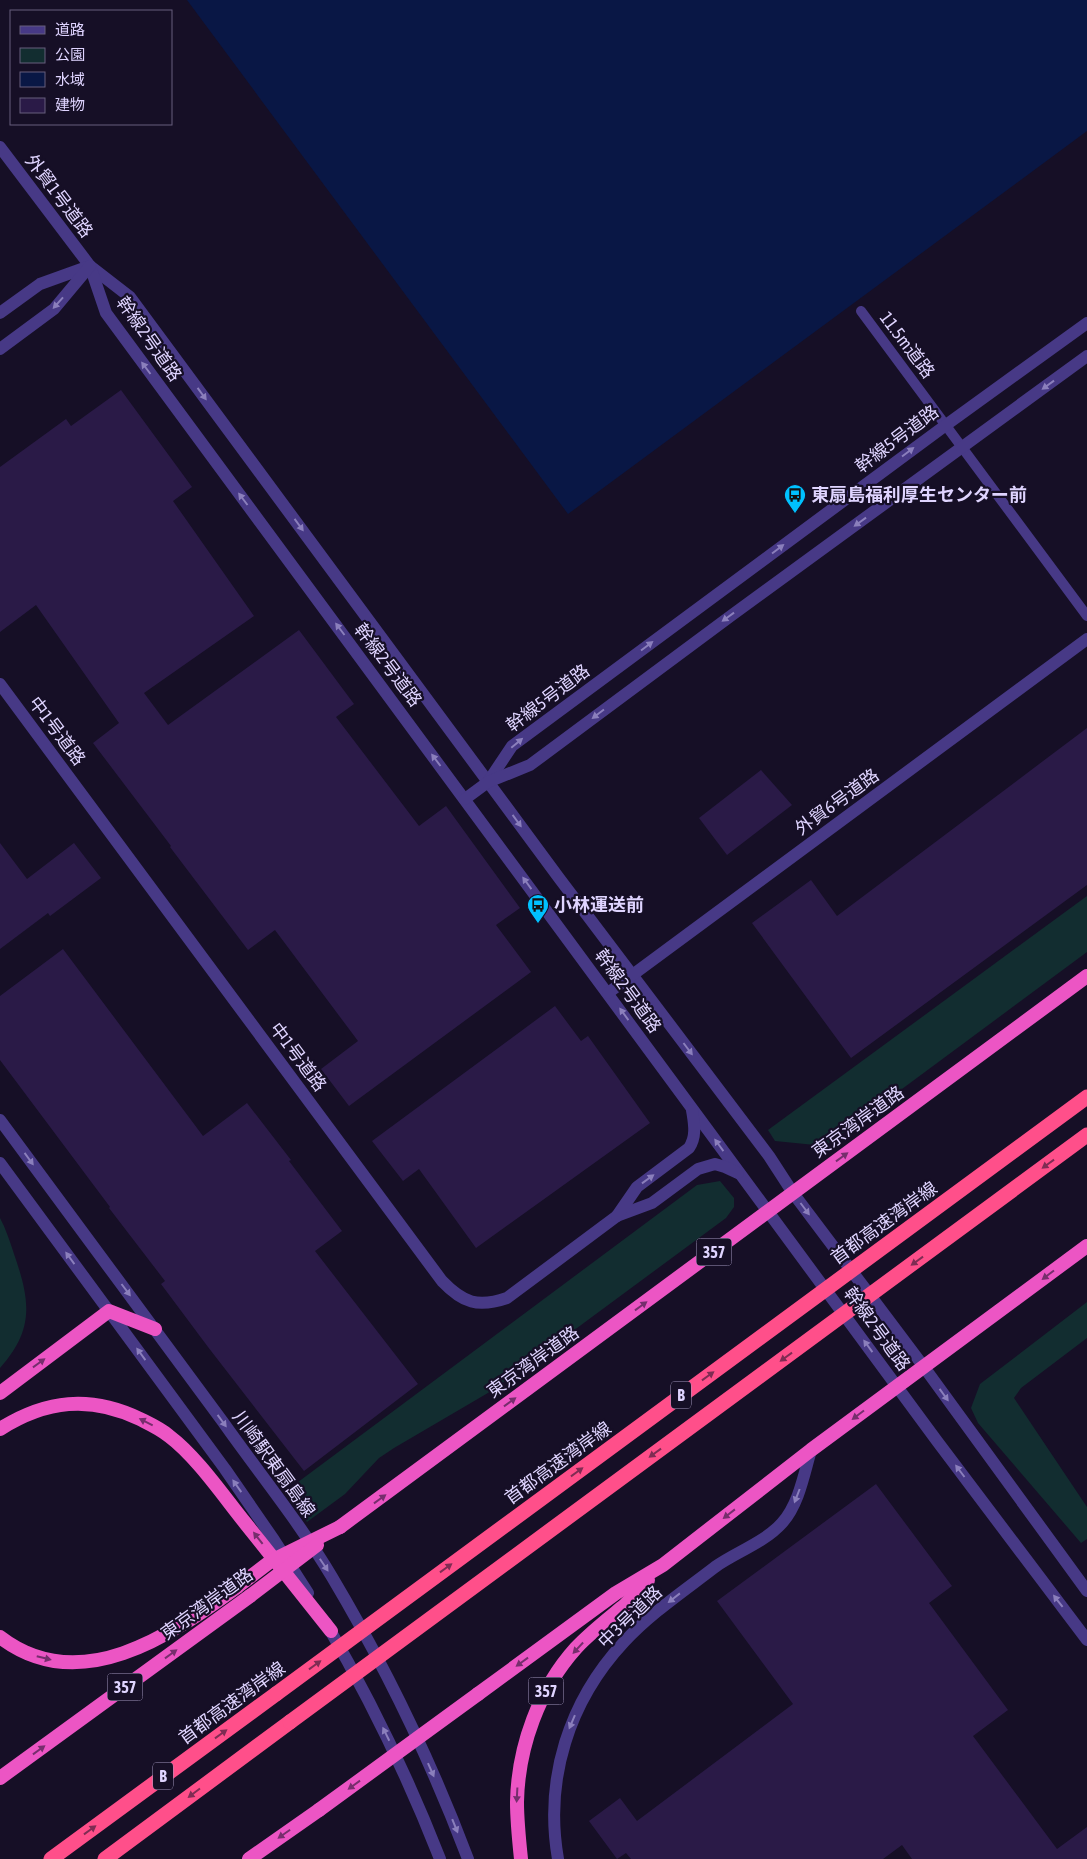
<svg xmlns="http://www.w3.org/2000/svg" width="1087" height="1859" font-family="'Asap Condensed','Noto Sans JP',sans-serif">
<rect width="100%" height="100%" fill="#160f26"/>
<g fill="#122d30">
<path d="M1087,896v56l-262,194 -50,-5 -7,-11z"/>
<path d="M720,1181l14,17v9l-8,11 -233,172 -99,58 -15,10 -34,36 -38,28 -21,-31 411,-306z"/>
<path d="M0,1218c6,11 10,24 14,36 16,46 21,75 -14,114z"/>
<path d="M1087,1302v36l-66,50 -7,10 73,109v32l-6,4 -103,-120 -7,-15 9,-24z"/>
</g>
<path fill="#091745" d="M187,0h900v131l-519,383z"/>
<g fill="#2a1a47">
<path d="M121,390l71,97 -19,14 81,115 -110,77 24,32 131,-95 55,74 -18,13 83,109 27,-20 74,102 -24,17 35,47 -182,134 -28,-37 37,-28 -83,-111 -27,20 -78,-103 1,-1 -78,-103 26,-20 -83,-118 -36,27v-165l66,-48 5,7z"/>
<path d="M1087,728v157l-236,173 -99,-135 59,-43 26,36z"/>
<path d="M761,770l31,35 -65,50 -28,-37z"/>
<path d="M0,843l27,36 47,-36 27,35 -51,38 -2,-3 -48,36z"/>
<path d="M63,949l140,187 44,-33 44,57 -2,1 53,70 -27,20 103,133 -114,87 -96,-124 -47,-63 4,-3 -56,-73 1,-1 -110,-147v-64z"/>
<path d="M555,1006l26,35 7,-5 62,87 -174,125 -57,-79 -16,12 -31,-40z"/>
<path d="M876,1484l76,102 -23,17 79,107 -35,26 84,113 30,-22v32h-175l-10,-14 -19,14h-252l-5,-6 -9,6 -28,-38 31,-23 17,23 156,-117 -76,-103z"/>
</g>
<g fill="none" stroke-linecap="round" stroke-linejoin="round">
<path stroke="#473986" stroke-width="10" d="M861,311l226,305"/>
<path stroke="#473986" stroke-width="12" d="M558,1859c-14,-80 11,-158 66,-217 27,-29 60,-51 91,-75 21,-15 49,-24 67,-44 17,-19 22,-49 29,-73"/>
<g stroke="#473986" stroke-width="12">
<path d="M0,147l90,119 40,31 429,581 210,278 24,37 131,174 163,224"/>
<path d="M90,266l16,47 831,1128 150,199"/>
<path d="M0,313l40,-29 50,-18"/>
<path d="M0,349l54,-40 36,-43"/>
<path d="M0,684l442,597c21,22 36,27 65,17l110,-82 35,-13 46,-34 17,-5 10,3 13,6"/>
<path d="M488,782l24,-36 434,-321 141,-102"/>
<path d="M465,799l23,-17 42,-17 202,-150 355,-259"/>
<path d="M608,993l479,-354"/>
<path d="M0,1120c74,101 149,201 223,302 36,51 77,101 109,155 53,89 99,184 136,282"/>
<path d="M0,1163l225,306 49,71 34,53"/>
<path d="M617,1216l20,-29 52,-39c8,-12 5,-25 3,-38"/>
<path d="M326,1623c44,76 82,154 114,236"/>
</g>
<g stroke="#ec55c4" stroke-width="14">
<path d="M0,1393l109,-82 46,18"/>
<path d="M0,1429c46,-29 90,-34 140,-10 10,5 21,10 29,17 28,21 55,61 77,88 29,36 57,72 85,107"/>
<path d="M340,1527l747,-551"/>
<path d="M0,1637c79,61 170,-1 237,-50"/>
<path d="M478,1694l138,-101 47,-28 148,-115 276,-204"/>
<path d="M0,1778l250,-182"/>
<path d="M249,1859l70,-49"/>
<path d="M521,1859c-2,-19 -4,-38 -4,-57 1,-55 22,-113 59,-154 15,-16 32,-29 49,-43 8,-8 15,-17 23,-25"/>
</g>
<g stroke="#ff4f8a" stroke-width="15">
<path d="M51,1859l225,-165"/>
<path d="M105,1859l185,-137"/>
</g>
<g stroke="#ec55c4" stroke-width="14">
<path d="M237,1587l34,-26 69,-34"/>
<path d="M250,1596l67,-51"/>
<path d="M319,1810l159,-116"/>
</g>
<g stroke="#ff4f8a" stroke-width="15">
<path d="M276,1694l811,-597"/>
<path d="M290,1722l797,-587"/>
</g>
</g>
<defs><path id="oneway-solid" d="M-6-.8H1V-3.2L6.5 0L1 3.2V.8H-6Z" transform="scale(1.25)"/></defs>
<g fill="#8b7fbc">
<use href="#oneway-solid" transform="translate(58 303) rotate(132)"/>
<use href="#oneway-solid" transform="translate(146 368) rotate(-127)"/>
<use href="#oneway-solid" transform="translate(1048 385) rotate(144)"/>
<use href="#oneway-solid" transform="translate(202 394) rotate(54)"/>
<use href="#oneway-solid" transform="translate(908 452) rotate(-37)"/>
<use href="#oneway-solid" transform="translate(243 499) rotate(-127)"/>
<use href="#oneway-solid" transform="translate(860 522) rotate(144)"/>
<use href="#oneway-solid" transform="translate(299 525) rotate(54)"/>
<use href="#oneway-solid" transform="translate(778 549) rotate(-37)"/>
<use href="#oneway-solid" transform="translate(728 617) rotate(144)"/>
<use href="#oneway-solid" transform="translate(340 629) rotate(-127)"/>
<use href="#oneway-solid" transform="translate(647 646) rotate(-37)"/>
<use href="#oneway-solid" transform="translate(598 714) rotate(143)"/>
<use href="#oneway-solid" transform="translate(517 743) rotate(-40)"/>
<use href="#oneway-solid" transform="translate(436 760) rotate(-127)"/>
<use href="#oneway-solid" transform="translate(517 821) rotate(54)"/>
<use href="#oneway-solid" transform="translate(527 883) rotate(-126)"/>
<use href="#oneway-solid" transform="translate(624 1014) rotate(-126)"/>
<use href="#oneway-solid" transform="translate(688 1049) rotate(53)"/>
<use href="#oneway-solid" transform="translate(719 1145) rotate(-126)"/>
<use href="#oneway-solid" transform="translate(29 1159) rotate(54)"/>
<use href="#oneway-solid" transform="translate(648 1179) rotate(-36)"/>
<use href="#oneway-solid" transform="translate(805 1209) rotate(53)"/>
<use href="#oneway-solid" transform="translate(70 1258) rotate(-126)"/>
<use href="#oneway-solid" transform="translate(126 1290) rotate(53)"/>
<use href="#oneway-solid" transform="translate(868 1346) rotate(-126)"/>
<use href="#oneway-solid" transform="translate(141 1354) rotate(-126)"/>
<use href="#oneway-solid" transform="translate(944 1395) rotate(54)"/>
<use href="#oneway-solid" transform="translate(222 1421) rotate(54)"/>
<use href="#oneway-solid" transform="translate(960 1471) rotate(-127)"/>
<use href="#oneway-solid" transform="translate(237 1486) rotate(-125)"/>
<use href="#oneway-solid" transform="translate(797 1496) rotate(111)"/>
<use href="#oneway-solid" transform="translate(324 1565) rotate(56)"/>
<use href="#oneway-solid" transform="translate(674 1598) rotate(142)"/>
<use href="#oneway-solid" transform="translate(1058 1601) rotate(-128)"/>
<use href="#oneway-solid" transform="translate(572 1722) rotate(113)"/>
<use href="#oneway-solid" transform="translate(386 1734) rotate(-116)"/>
<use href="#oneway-solid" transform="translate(431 1770) rotate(66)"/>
<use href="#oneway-solid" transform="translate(455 1826) rotate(68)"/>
</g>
<g fill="#762e6d">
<use href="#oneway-solid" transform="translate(842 1157) rotate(-36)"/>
<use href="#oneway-solid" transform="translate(1048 1275) rotate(143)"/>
<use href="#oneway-solid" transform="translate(641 1306) rotate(-36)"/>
<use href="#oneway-solid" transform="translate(39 1363) rotate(-36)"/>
<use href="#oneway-solid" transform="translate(510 1402) rotate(-36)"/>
<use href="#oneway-solid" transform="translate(858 1415) rotate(143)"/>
<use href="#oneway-solid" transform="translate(146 1422) rotate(-153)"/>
<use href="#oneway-solid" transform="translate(380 1499) rotate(-36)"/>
<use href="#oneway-solid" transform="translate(729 1514) rotate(142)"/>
<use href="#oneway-solid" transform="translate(258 1538) rotate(-128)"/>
<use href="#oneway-solid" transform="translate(578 1648) rotate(133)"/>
<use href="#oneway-solid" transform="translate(171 1654) rotate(-36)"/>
<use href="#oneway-solid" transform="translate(44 1658) rotate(14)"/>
<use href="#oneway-solid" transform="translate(522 1662) rotate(144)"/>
<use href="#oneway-solid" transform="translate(39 1750) rotate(-36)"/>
<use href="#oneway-solid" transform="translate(354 1785) rotate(144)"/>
<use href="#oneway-solid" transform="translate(517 1795) rotate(93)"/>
<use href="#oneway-solid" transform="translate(284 1834) rotate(145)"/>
</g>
<g fill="#7f2c53">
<use href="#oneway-solid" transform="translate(1048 1164) rotate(144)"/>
<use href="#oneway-solid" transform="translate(917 1261) rotate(144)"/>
<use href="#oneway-solid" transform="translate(786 1357) rotate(144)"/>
<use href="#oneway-solid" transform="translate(708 1376) rotate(-36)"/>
<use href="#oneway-solid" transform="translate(655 1453) rotate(144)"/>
<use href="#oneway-solid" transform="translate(577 1472) rotate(-36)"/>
<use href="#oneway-solid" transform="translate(446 1568) rotate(-36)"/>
<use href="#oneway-solid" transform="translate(315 1665) rotate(-36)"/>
<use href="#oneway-solid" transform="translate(221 1734) rotate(-36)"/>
<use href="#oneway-solid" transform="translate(194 1793) rotate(143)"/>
<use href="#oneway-solid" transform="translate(90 1830) rotate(-36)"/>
</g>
<defs>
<g id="bus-pin" transform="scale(1.125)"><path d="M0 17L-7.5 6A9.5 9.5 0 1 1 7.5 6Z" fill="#00c1ff" stroke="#160f26"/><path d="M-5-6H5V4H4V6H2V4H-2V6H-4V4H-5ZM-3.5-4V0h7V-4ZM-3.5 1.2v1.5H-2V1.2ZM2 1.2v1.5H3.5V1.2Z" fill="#111"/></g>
</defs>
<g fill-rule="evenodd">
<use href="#bus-pin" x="795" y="495"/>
<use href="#bus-pin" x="538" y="905"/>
</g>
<g text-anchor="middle" stroke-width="4.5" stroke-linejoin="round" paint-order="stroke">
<g fill="#160f26" stroke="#a399be" stroke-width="1">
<rect x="696.5" y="1238.5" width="35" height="27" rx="4"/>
<rect x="671" y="1381.5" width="20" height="27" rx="4"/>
<rect x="107.5" y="1673.5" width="35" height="27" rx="4"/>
<rect x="528.5" y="1677.5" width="35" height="27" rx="4"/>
<rect x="153" y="1762.5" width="20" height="27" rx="4"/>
</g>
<g font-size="16" font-weight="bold" fill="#dfd4ff">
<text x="714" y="1258">357</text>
<text x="681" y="1401">B</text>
<text x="125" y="1693">357</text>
<text x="546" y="1697">357</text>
<text x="163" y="1782">B</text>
</g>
<g font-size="18" fill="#dfd4ff" stroke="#160f26">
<text transform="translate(59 196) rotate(53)" y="6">外貿1号道路</text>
<text transform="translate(149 339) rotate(55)" y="6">幹線2号道路</text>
<text transform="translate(907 345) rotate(53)" y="6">11.5m道路</text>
<text transform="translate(897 439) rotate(-37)" y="6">幹線5号道路</text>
<text transform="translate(388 665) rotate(53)" y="6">幹線2号道路</text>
<text transform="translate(548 698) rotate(-37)" y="6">幹線5号道路</text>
<text transform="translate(57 731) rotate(53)" y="6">中1号道路</text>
<text transform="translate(837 802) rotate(-36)" y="6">外貿6号道路</text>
<text transform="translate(628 991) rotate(54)" y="6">幹線2号道路</text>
<text transform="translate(298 1057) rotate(53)" y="6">中1号道路</text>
<text transform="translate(858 1122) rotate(-36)" y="6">東京湾岸道路</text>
<text transform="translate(884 1223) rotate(-36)" y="6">首都高速湾岸線</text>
<text transform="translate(877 1329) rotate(54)" y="6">幹線2号道路</text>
<text transform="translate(533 1362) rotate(-36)" y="6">東京湾岸道路</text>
<text transform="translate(558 1463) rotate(-36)" y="6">首都高速湾岸線</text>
<text transform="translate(274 1464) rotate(54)" y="6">川崎駅東扇島線</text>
<text transform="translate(207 1604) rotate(-36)" y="6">東京湾岸道路</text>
<text transform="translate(630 1617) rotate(-44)" y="6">中3号道路</text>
<text transform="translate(232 1703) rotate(-36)" y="6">首都高速湾岸線</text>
</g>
<g font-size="18" font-weight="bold" fill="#dfd4ff" stroke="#160f26" text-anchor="start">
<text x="811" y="501">東扇島福利厚生センター前</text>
<text x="554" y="911">小林運送前</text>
</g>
</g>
<rect x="10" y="10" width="162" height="115" fill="#160f26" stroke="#665e7d"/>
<rect x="20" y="26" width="25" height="8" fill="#473986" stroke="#665e7d"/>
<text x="55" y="35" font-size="15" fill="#dfd4ff">道路</text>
<rect x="20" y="48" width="25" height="15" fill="#122d30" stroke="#665e7d"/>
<text x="55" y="60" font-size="15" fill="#dfd4ff">公園</text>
<rect x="20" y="72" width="25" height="15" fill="#091745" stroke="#665e7d"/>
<text x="55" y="85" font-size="15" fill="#dfd4ff">水域</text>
<rect x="20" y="98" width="25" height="15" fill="#2a1a47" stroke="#665e7d"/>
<text x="55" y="110" font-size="15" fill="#dfd4ff">建物</text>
</svg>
